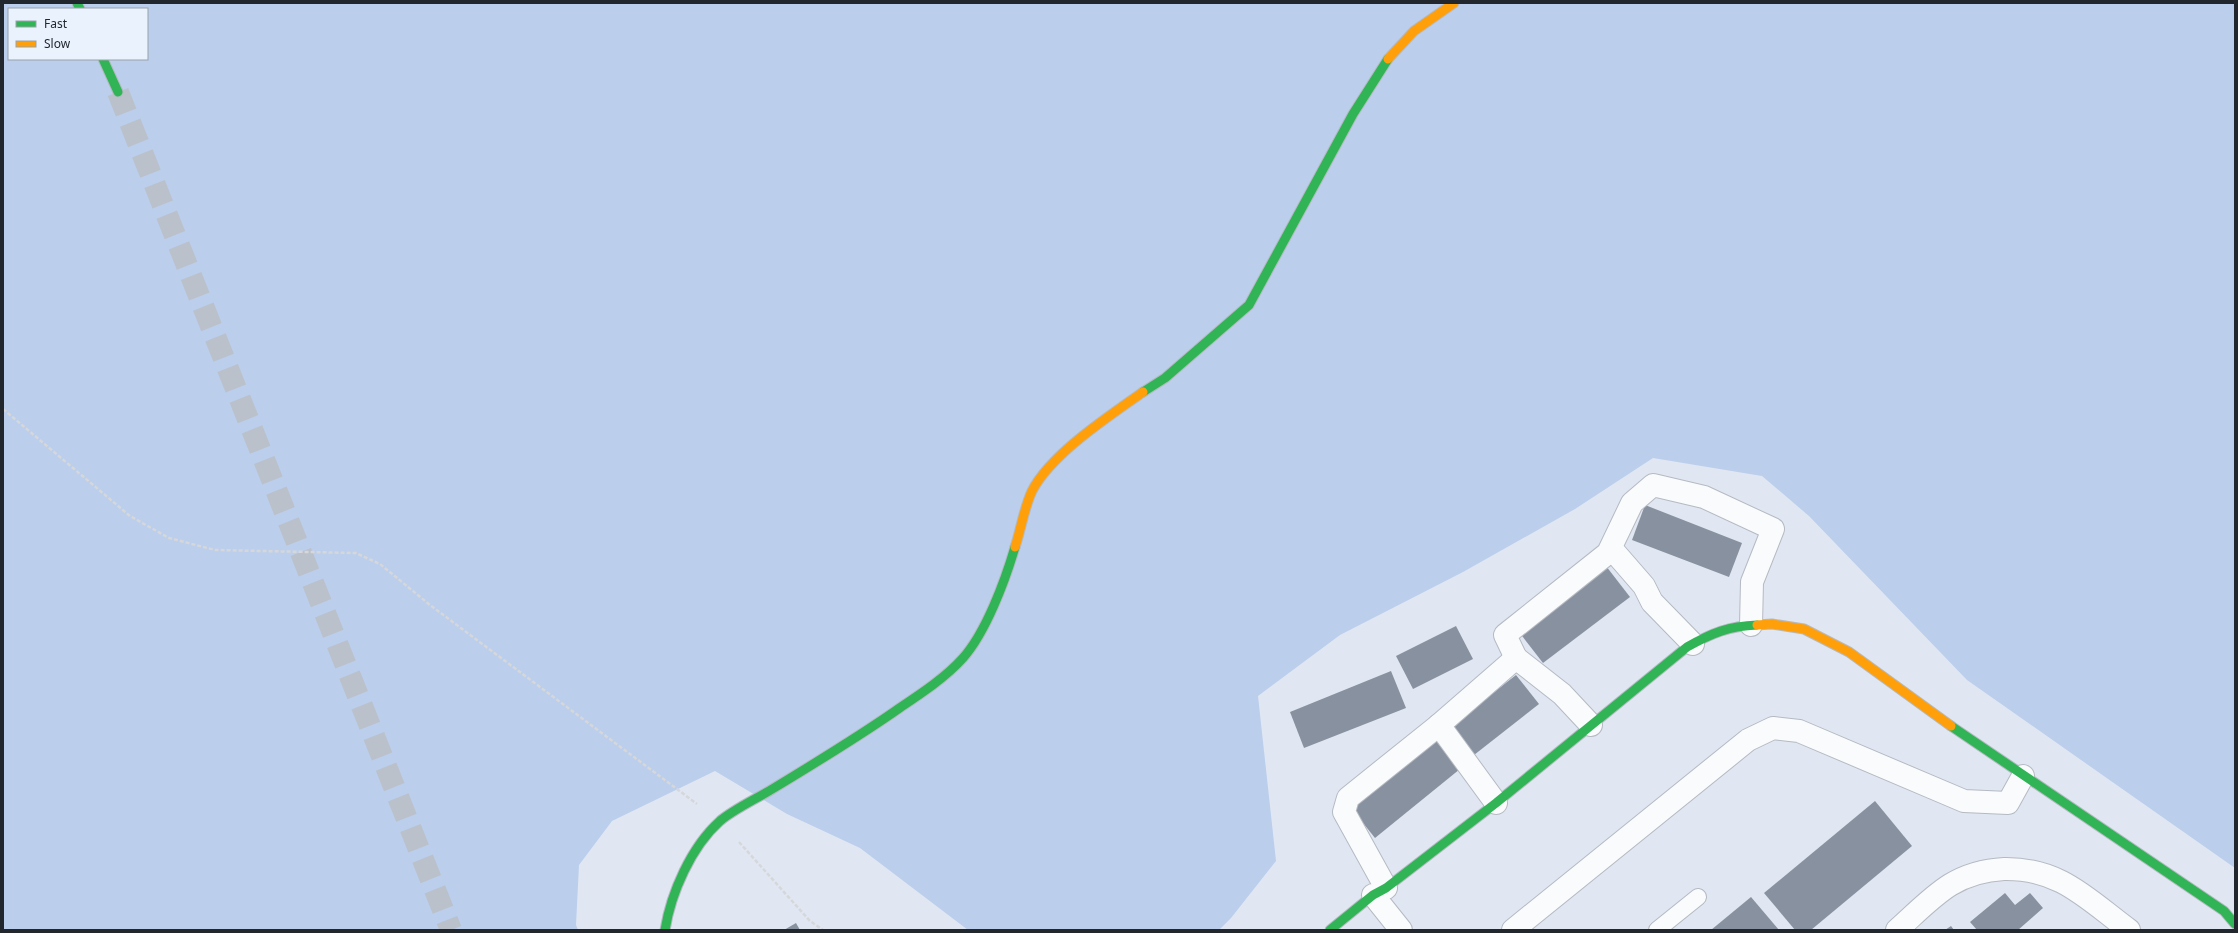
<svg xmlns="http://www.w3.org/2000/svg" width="2238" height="933" font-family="'Noto Sans',sans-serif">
<rect width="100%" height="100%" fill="#e0e7f2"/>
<path fill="#bbceec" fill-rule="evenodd" d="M3,3h2232v865l-268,-188 -158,-164 -47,-40 -109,-18 -78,51 -112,63 -123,63 -82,61 18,165 -45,57 -12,12h-251l-108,-82 -73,-34 -72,-43 -103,50 -33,44 -3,60 2,5h-575zM9,9h138v50h-138z"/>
<g fill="#88919f">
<path d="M1645,505l97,38 -13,34 -97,-37z"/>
<path d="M1606,566l24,31 -87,66 -24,-31z"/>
<path d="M1456,626l17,33 -60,30 -17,-33z"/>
<path d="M1391,671l15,37 -102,40 -14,-36z"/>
<path d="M1516,675l23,29 -65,51 -23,-29z"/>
<path d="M1435,740l25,29 -85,69 -24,-30z"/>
<path d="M1875,801l37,45 -101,84h-16l-31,-37z"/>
<path d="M2005,893l10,12 15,-12 13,15 -25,22h-41l-7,-8z"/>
<path d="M1751,897l28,33h-68z"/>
<path d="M796,923l4,7h-16z"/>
<path d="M1951,926l3,4h-9z"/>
</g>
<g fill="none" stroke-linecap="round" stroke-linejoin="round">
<path stroke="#bac1cb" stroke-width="22" stroke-dasharray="22 11" stroke-linecap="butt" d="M118,92l333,838"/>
<g stroke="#b5bac2" stroke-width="18">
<path id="lane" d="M1657,930l41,-33"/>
</g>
<g stroke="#b5bac2" stroke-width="24">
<g id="street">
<path d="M1611,548l33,38 8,16 41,42"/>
<path d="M1516,658l-11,-23 103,-82 24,-50 21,-18 51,12 69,32 -21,53 -1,43"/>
<path d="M1439,725l57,78"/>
<path d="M1386,888l-42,-76 4,-14 91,-73 77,-67 46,36 29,31"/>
<path d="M1373,895l28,35"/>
<path d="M1513,930l235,-190 25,-12 26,3 165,70 44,2 15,-27"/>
<path d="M1897,930c17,-15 34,-33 53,-45 18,-11 34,-15 54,-16 56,-1 83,30 125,61"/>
</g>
</g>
<g stroke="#b5bac2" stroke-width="11">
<g id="fast">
<path d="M77,3l3,6"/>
<path d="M103,59l15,33"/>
<path d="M1143,392l22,-14 84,-73 104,-191 35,-55"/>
<path d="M1951,726l273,185 11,13"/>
<path d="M665,930c6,-37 26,-83 55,-109 14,-12 38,-23 54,-33 43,-26 86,-52 127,-81 21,-14 45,-30 62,-49 23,-26 42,-77 52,-111"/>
<path d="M1330,930l43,-35 13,-7 110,-85 191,-156c25,-14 42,-21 70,-22"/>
</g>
</g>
<g stroke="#b5bac2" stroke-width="11">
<g id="slow">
<path d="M1388,59l26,-28 40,-28"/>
<path d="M1015,547c6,-18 9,-39 17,-56 19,-37 77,-75 111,-99"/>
<path d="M1757,625l15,-1 32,5 45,23 102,74"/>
</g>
</g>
<g stroke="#d5d7da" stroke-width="2.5" stroke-dasharray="4 2" stroke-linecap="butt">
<path d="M3,409l127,107 39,22 46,12 141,3 24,11 50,41 267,199"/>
<path d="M739,842l71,79 13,9"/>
</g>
<use href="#lane" stroke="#fafbfd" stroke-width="16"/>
<use href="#street" stroke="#fafbfd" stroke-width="22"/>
<use href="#fast" stroke="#30b455" stroke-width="9"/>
<use href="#slow" stroke="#ff9f0a" stroke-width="9"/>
</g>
<rect width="2238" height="933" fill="none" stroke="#22272e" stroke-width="8"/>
<rect x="8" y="8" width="140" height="52" fill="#eaf2fe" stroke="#9aa1ab"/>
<rect x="16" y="21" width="20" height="6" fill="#30b455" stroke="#9aa1ab"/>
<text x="44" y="28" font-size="12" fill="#22272e">Fast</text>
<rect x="16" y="41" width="20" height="6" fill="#ff9f0a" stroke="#9aa1ab"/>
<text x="44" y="48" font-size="12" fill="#22272e">Slow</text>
</svg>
